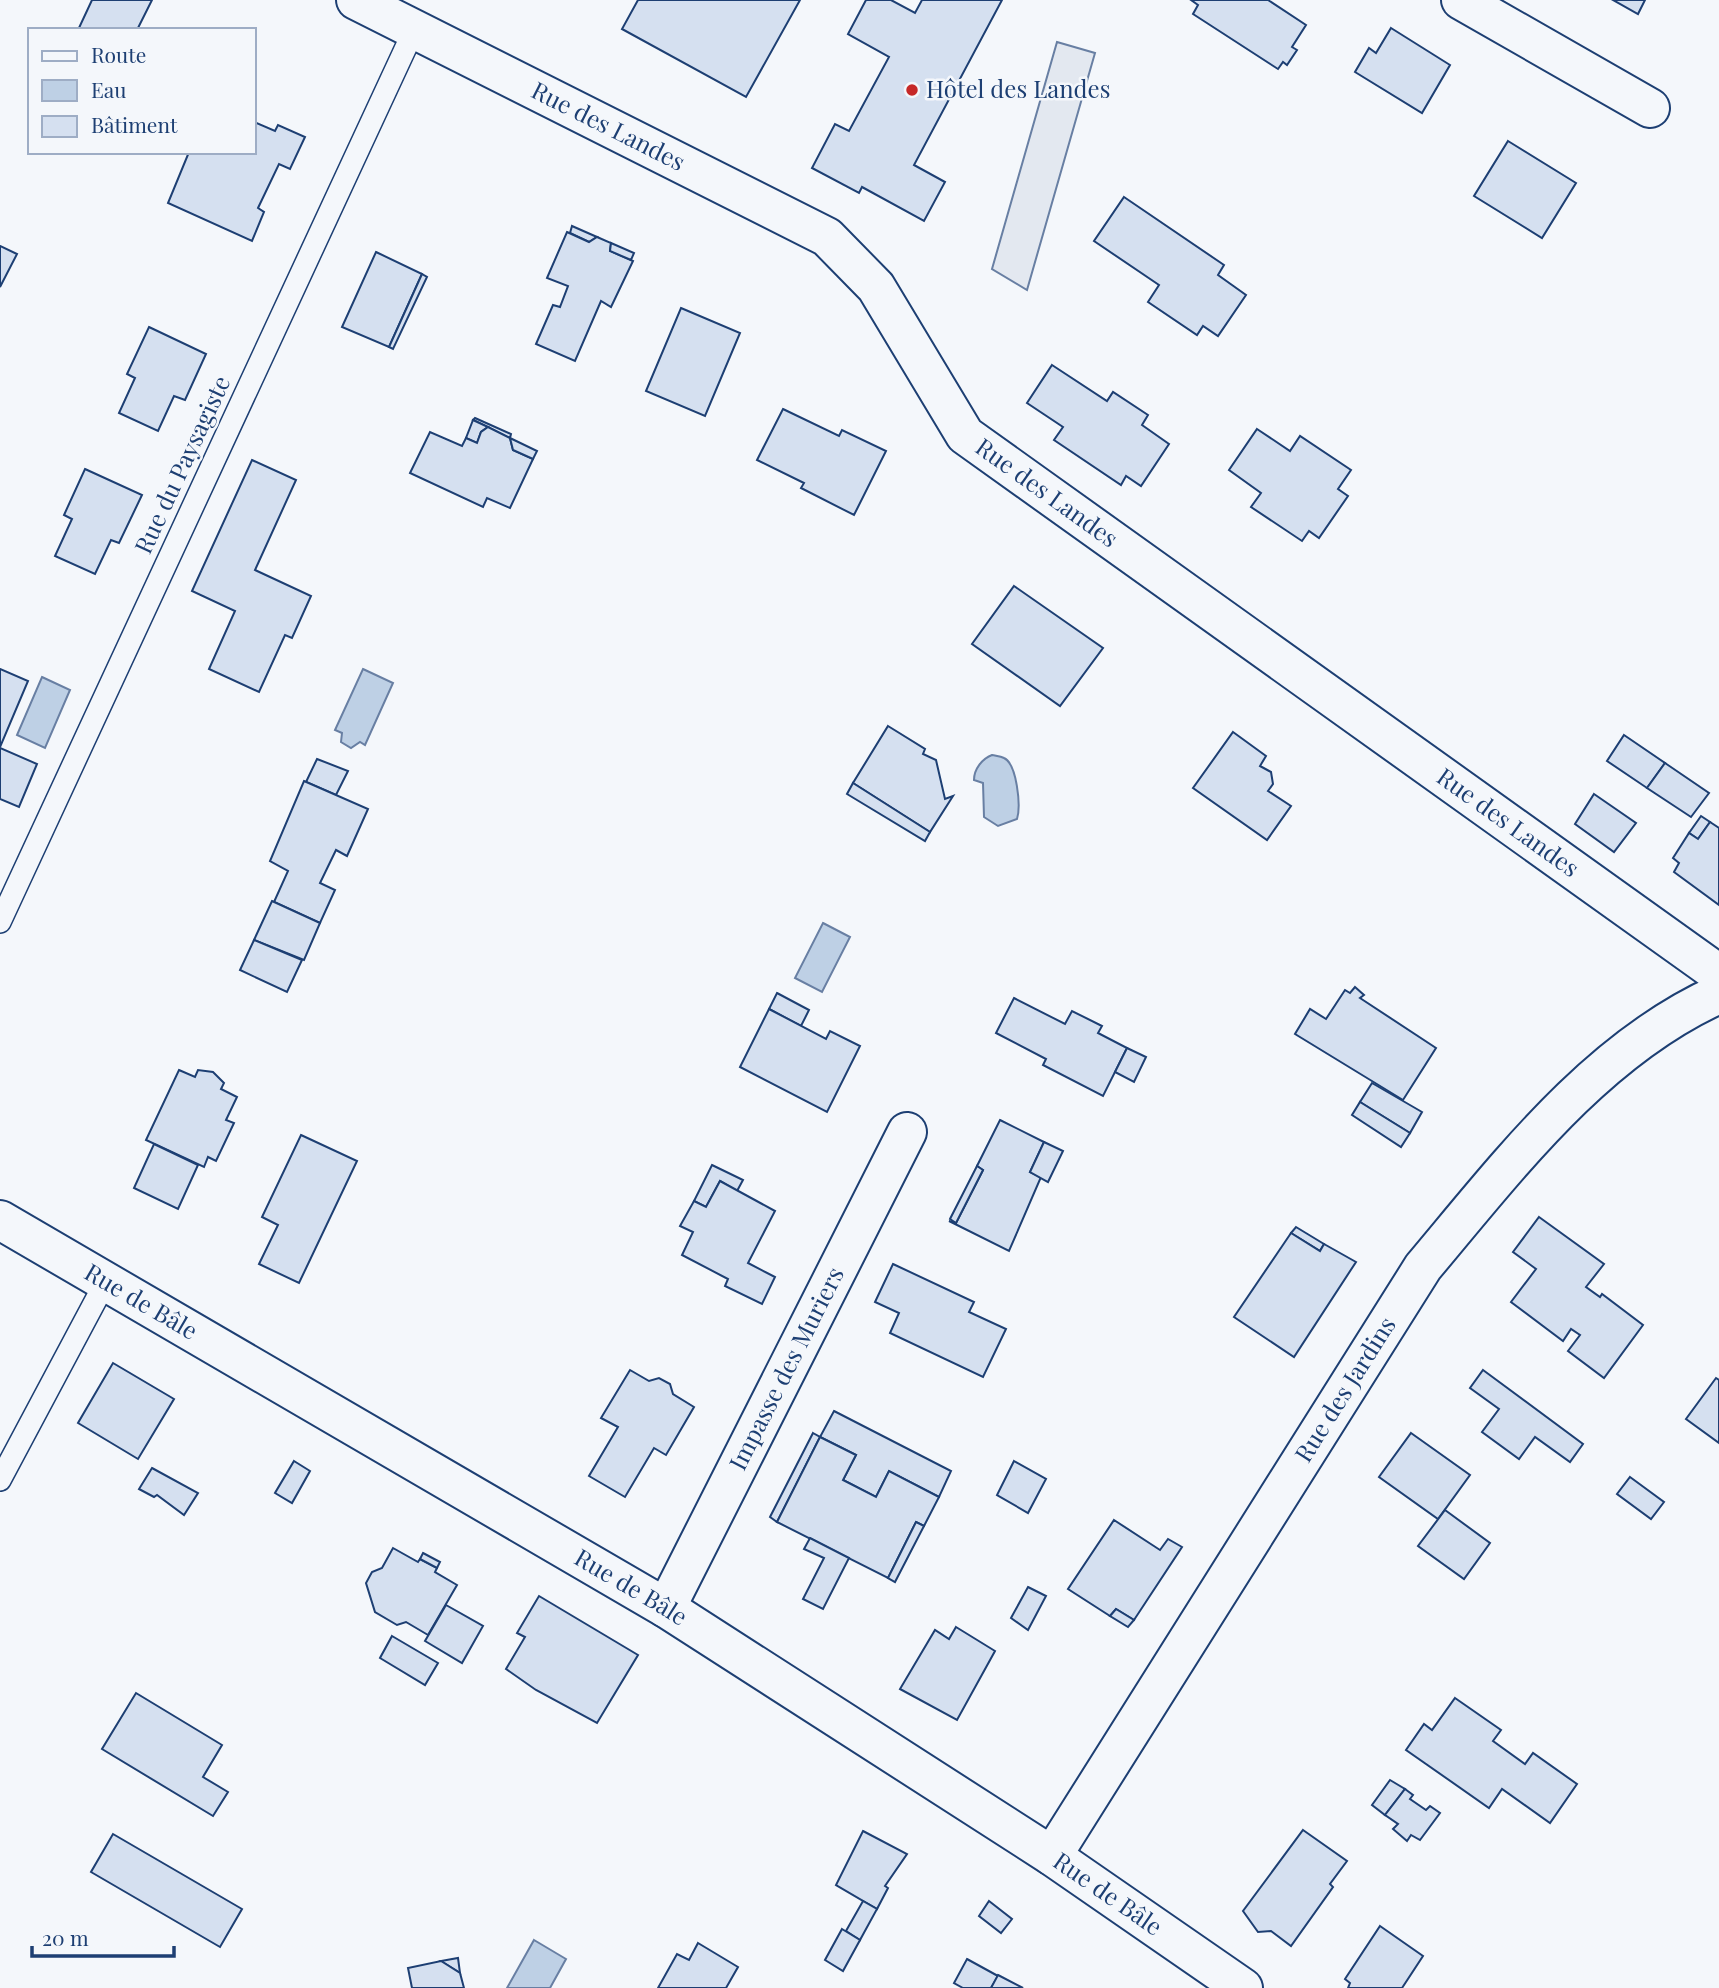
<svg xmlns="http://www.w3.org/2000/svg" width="1719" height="1988" font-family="'Playfair Display',serif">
<rect width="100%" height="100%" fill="#f4f7fb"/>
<path fill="#e3e8f0" stroke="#687fa3" stroke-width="2" d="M1057,42l38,11 -68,237 -35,-21z"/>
<g fill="#bed0e5" stroke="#687fa3" stroke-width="2">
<path d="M363,669l30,14 -28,62 -5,-3 -9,6 -10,-6 1,-9 -7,-3z"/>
<path d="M42,677l28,13 -25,58 -28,-13z"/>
<path d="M992,755c4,1 8,1 12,3 13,6 17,48 13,61l-19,7 -14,-9 -1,-34 -9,-3c0,-11 8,-21 18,-25z"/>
<path d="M823,923l27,14 -28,55 -27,-14z"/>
<path d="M534,1940l32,19 -16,29h-43z"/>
</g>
<g fill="#d5e0f0" stroke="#1d3f73" stroke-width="2">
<path d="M92,0h60l-15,30h-59z"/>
<path d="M638,0h162l-54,97 -124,-68z"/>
<path d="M866,0h25l24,13 7,-13h80l-88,165 31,17 -21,39 -62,-34 -3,6 -47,-25 23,-44 14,7 40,-74 -41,-23z"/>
<path d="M1191,0h77l38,25 -14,22 5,3 -10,15 -4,-3 -5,7 -85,-55 5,-9z"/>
<path d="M1613,0h32l-7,14z"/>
<path d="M1391,28l59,37 -28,48 -67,-41 14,-24 7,5z"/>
<path d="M254,122l21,9 3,-6 27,12 -15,32 -11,-5 -21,44 6,4 -12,29 -84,-38 21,-51h65z"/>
<path d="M1508,141l68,42 -34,55 -68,-42z"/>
<path d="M1124,197l100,68 -6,10 28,20 -28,41 -15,-10 -6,9 -49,-33 11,-17 -65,-44z"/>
<path d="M572,226l25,11 -8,5 -19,-9z"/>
<path d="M567,232l22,10 8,-5 14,6 -1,8 23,10 -22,46 -10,-6 -26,60 -39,-17 17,-39 7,2 8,-21 -21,-8z"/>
<path d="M611,243l23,10 -3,7 -21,-9z"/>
<path d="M0,246l17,8 -17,33z"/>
<path d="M376,252l46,22 -33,73 -47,-20z"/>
<path d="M422,274l5,3 -34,72 -4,-2z"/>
<path d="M681,308l59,25 -35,83 -59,-25z"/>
<path d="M149,327l57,27 -21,46 -11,-4 -16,35 -39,-18 16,-35 -8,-4z"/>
<path d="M1052,365l55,36 6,-9 35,23 -6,10 27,19 -28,42 -15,-10 -5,9 -67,-45 9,-13 -36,-24z"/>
<path d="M783,409l56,27 3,-6 44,21 -32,64 -53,-27 3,-5 -47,-23z"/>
<path d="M475,418l36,16 -1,4 -37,-18z"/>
<path d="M473,420l15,7 -7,5 -4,11 -11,-5z"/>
<path d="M488,427l22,11 3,12 20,9 -23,49 -23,-10 -4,9 -73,-34 20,-41 32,14 4,-8 11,5 4,-11z"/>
<path d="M1257,429l33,22 10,-15 51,34 -13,19 10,7 -29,42 -10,-7 -7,10 -51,-34 10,-14 -32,-23z"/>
<path d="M510,438l27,13 -4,8 -20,-9z"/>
<path d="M252,460l44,20 -41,90 56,26 -19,42 -7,-3 -26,57 -50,-23 26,-58 -43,-20z"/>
<path d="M85,469l57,26 -23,48 -8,-3 -16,34 -40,-18 17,-37 -8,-4z"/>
<path d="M1014,586l89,62 -43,58 -88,-62z"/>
<path d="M0,669l28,12 -28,66z"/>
<path d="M888,726l37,23 -2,5 13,6 9,39 8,-3 -23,36 -77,-49z"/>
<path d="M1233,732l33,24 -6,10 11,6 2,12 -5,7 23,15 -24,34 -74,-52z"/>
<path d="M1624,735l41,28 -18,25 -40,-27z"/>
<path d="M0,748l37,16 -18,43 -19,-8z"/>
<path d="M317,759l31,12 -12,24 -30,-13z"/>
<path d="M1665,763l44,30 -18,24 -44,-29z"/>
<path d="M304,781l64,28 -21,47 -11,-6 -16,33 15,7 -15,33 -46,-21 14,-31 -18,-10z"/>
<path d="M853,783l77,49 -5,9 -78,-47z"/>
<path d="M1594,794l42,29 -22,29 -39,-28z"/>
<path d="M1701,816l9,6 -12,17 -9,-6z"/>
<path d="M1710,822l9,6v77l-45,-33 5,-9 -6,-5 16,-25 9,6z"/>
<path d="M272,901l48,22 -16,37 -50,-20z"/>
<path d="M254,940l48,20 -15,32 -47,-22z"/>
<path d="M1355,987l9,8 -4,3 76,50 -33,52 -108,-66 15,-25 16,10 19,-29 5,3z"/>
<path d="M777,993l32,17 -8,16 -32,-17z"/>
<path d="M1014,998l51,26 7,-13 30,15 -4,7 29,15 -24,48 -60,-31 3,-6 -50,-26z"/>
<path d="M769,1009l57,30 4,-8 30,15 -33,66 -87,-45z"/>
<path d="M1127,1048l19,9 -12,25 -19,-10z"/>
<path d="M179,1070l16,7 3,-7 15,2 11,11 -3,6 16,8 -11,23 8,3 -18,38 -8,-4 -4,10 -58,-27z"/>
<path d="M1372,1083l50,29 -12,21 -50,-31z"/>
<path d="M1360,1102l50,31 -9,14 -49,-32z"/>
<path d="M1000,1120l44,22 -14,30 11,5 -32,74 -60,-30 7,2 27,-53 -6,-4z"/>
<path d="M301,1135l56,26 -58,122 -40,-19 19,-39 -16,-8z"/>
<path d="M1044,1142l19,9 -15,31 -18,-10z"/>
<path d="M154,1144l44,21 -20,44 -44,-21z"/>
<path d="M712,1165l31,15 -6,11 -17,-10 -14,26 -12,-6z"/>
<path d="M977,1166l6,4 -27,53 -6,-4z"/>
<path d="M720,1181l55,30 -27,52 27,14 -13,27 -37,-18 3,-7 -46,-24 11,-23 -13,-6 14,-25 12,6z"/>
<path d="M1539,1217l65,47 -18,23 14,10 2,-3 41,31 -39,53 -36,-27 12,-16 -9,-6 -8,12 -52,-39 25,-33 -23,-17z"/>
<path d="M1296,1227l28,17 -4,7 -29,-18z"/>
<path d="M1291,1233l29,18 4,-7 32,18 -62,95 -60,-40z"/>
<path d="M893,1264l81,38 -5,10 37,17 -23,48 -93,-44 9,-20 -24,-11z"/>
<path d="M113,1363l61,36 -36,60 -60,-36z"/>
<path d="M630,1370l19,11 10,-3 11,6 3,10 21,13 -28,48 -12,-7 -29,49 -36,-21 29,-49 -17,-9z"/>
<path d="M1483,1370l100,74 -13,18 -35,-25 -16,22 -37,-27 17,-23 -29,-21z"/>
<path d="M1716,1378l3,2v63l-33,-24z"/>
<path d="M834,1411l117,60 -12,26 -50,-26 -13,26 -33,-17 13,-25 -36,-18z"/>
<path d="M813,1433l7,4 -43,85 -7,-5z"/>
<path d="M1411,1433l59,42 -32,44 -59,-42z"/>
<path d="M820,1437l36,18 -13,25 33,17 13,-26 50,26 -15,29 -8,-4 -28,56 -111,-56z"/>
<path d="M294,1461l16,10 -18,32 -17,-10z"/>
<path d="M1014,1461l32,18 -18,34 -31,-18z"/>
<path d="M152,1468l46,25 -14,22 -27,-20 -3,2 -15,-8z"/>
<path d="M1630,1477l34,25 -13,17 -34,-25z"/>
<path d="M1445,1510l45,33 -26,36 -46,-33z"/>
<path d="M1114,1520l46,30 8,-11 14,8 -48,73 -18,-11 -6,7 -42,-27z"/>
<path d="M916,1522l8,4 -29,56 -7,-4z"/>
<path d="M810,1538l39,20 -26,51 -20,-10 21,-41 -20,-9z"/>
<path d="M393,1548l25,14 2,-3 17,9 -2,4 22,13 -29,50 -22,-13 -9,3 -22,-13 -9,-29 6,-11 10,-4z"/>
<path d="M423,1553l17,9 -3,6 -17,-9z"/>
<path d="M1028,1587l18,9 -18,34 -17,-12z"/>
<path d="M539,1596l99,59 -41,68 -61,-33 -30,-21 19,-32 -8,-4z"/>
<path d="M446,1605l37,21 -21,37 -37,-22z"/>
<path d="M1116,1609l18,11 -6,7 -18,-11z"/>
<path d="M956,1627l39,24 -38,69 -57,-31 35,-59 14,9z"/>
<path d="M392,1636l46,27 -13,22 -45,-27z"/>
<path d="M136,1693l86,52 -19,32 25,15 -15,24 -111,-67z"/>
<path d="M1455,1698l46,32 -8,11 32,23 8,-11 44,31 -27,39 -48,-34 -13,19 -83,-58 18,-26 8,6z"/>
<path d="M1390,1780l15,9 -20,26 -13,-10z"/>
<path d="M1405,1789l8,6 -3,4 16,11 4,-4 10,7 -20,27 -9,-5 -4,6 -14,-12 5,-5 -13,-9z"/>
<path d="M1303,1830l44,31 -17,23 3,3 -42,59 -20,-15 -13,1 -15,-21z"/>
<path d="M863,1831l44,23 -22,32 3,2 -11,21 -41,-24z"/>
<path d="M113,1834l129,75 -22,38 -129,-75z"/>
<path d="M863,1901l14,8 -17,31 -14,-9z"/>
<path d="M989,1901l23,18 -11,14 -22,-17z"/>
<path d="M1380,1926l43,30 -21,32h-54l2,-5 -5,-4z"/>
<path d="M842,1929l18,11 -17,31 -18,-11z"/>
<path d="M698,1943l40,24 -12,21h-68l19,-34 12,6z"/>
<path d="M458,1958l2,15 -19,-12z"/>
<path d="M967,1959l31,17 -7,12h-28l-9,-5z"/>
<path d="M441,1961l19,12 4,15h-52l-4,-20z"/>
<path d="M998,1975l25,13h-32z"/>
</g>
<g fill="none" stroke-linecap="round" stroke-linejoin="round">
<g stroke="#1d3f73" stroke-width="24">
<g id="service">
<path d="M0,922l414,-892"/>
<path d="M0,1480l106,-199"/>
</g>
</g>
<g stroke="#1d3f73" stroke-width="42">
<g id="minor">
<path id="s1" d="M356,0l471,237 49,50 89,148 754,539"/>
<path d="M1461,0l189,108"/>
<path id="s2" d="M666,1608l241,-476"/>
<path id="s3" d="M1052,1856l371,-589c85,-101 173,-218 296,-273"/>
</g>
</g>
<g stroke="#1d3f73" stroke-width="42">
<g id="tertiary">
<path id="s4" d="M0,1220l666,388 386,248 191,132"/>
</g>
</g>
<use href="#service" stroke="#f4f7fb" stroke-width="21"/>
<use href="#minor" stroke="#f4f7fb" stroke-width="38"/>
<use href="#tertiary" stroke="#f4f7fb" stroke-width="38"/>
</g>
<circle fill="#c62828" stroke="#f4f7fb" stroke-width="2.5" cx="912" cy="90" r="7"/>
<g text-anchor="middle" stroke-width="5" stroke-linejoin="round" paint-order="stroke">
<g font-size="24" fill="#1d3f73" stroke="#f4f7fb" text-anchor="start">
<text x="926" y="98">Hôtel des Landes</text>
</g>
<g font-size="24" fill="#1d3f73" stroke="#f4f7fb">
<text dy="8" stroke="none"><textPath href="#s1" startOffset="282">Rue des Landes</textPath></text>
<text transform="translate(183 465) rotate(-65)" y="8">Rue du Paysagiste</text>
<text dy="8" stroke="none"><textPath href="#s1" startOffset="870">Rue des Landes</textPath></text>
<text dy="8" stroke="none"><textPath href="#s1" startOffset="1437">Rue des Landes</textPath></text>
<text dy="8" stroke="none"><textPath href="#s4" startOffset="163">Rue de Bâle</textPath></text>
<text dy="8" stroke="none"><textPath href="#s2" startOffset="268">Impasse des Muriers</textPath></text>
<text dy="8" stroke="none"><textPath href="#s3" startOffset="551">Rue des Jardins</textPath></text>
<text dy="8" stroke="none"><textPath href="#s4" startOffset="730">Rue de Bâle</textPath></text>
<text dy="8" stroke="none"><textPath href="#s4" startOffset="1297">Rue de Bâle</textPath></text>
</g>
</g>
<rect x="28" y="28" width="228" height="126" fill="#f4f7fb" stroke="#9eadc5" stroke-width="2"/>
<rect x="42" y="51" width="35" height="10" fill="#f4f7fb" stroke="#9eadc5" stroke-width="2"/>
<text x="91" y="63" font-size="21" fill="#1d3f73">Route</text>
<rect x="42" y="80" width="35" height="21" fill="#bed0e5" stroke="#9eadc5" stroke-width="2"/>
<text x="91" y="98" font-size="21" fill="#1d3f73">Eau</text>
<rect x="42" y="116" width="35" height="21" fill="#d5e0f0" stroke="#9eadc5" stroke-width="2"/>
<text x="91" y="133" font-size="21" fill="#1d3f73">Bâtiment</text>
<path d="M32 1946v10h142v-10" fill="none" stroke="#1d3f73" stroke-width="3.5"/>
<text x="42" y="1946" font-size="21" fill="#1d3f73" stroke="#f4f7fb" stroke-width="5" paint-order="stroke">20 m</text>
</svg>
